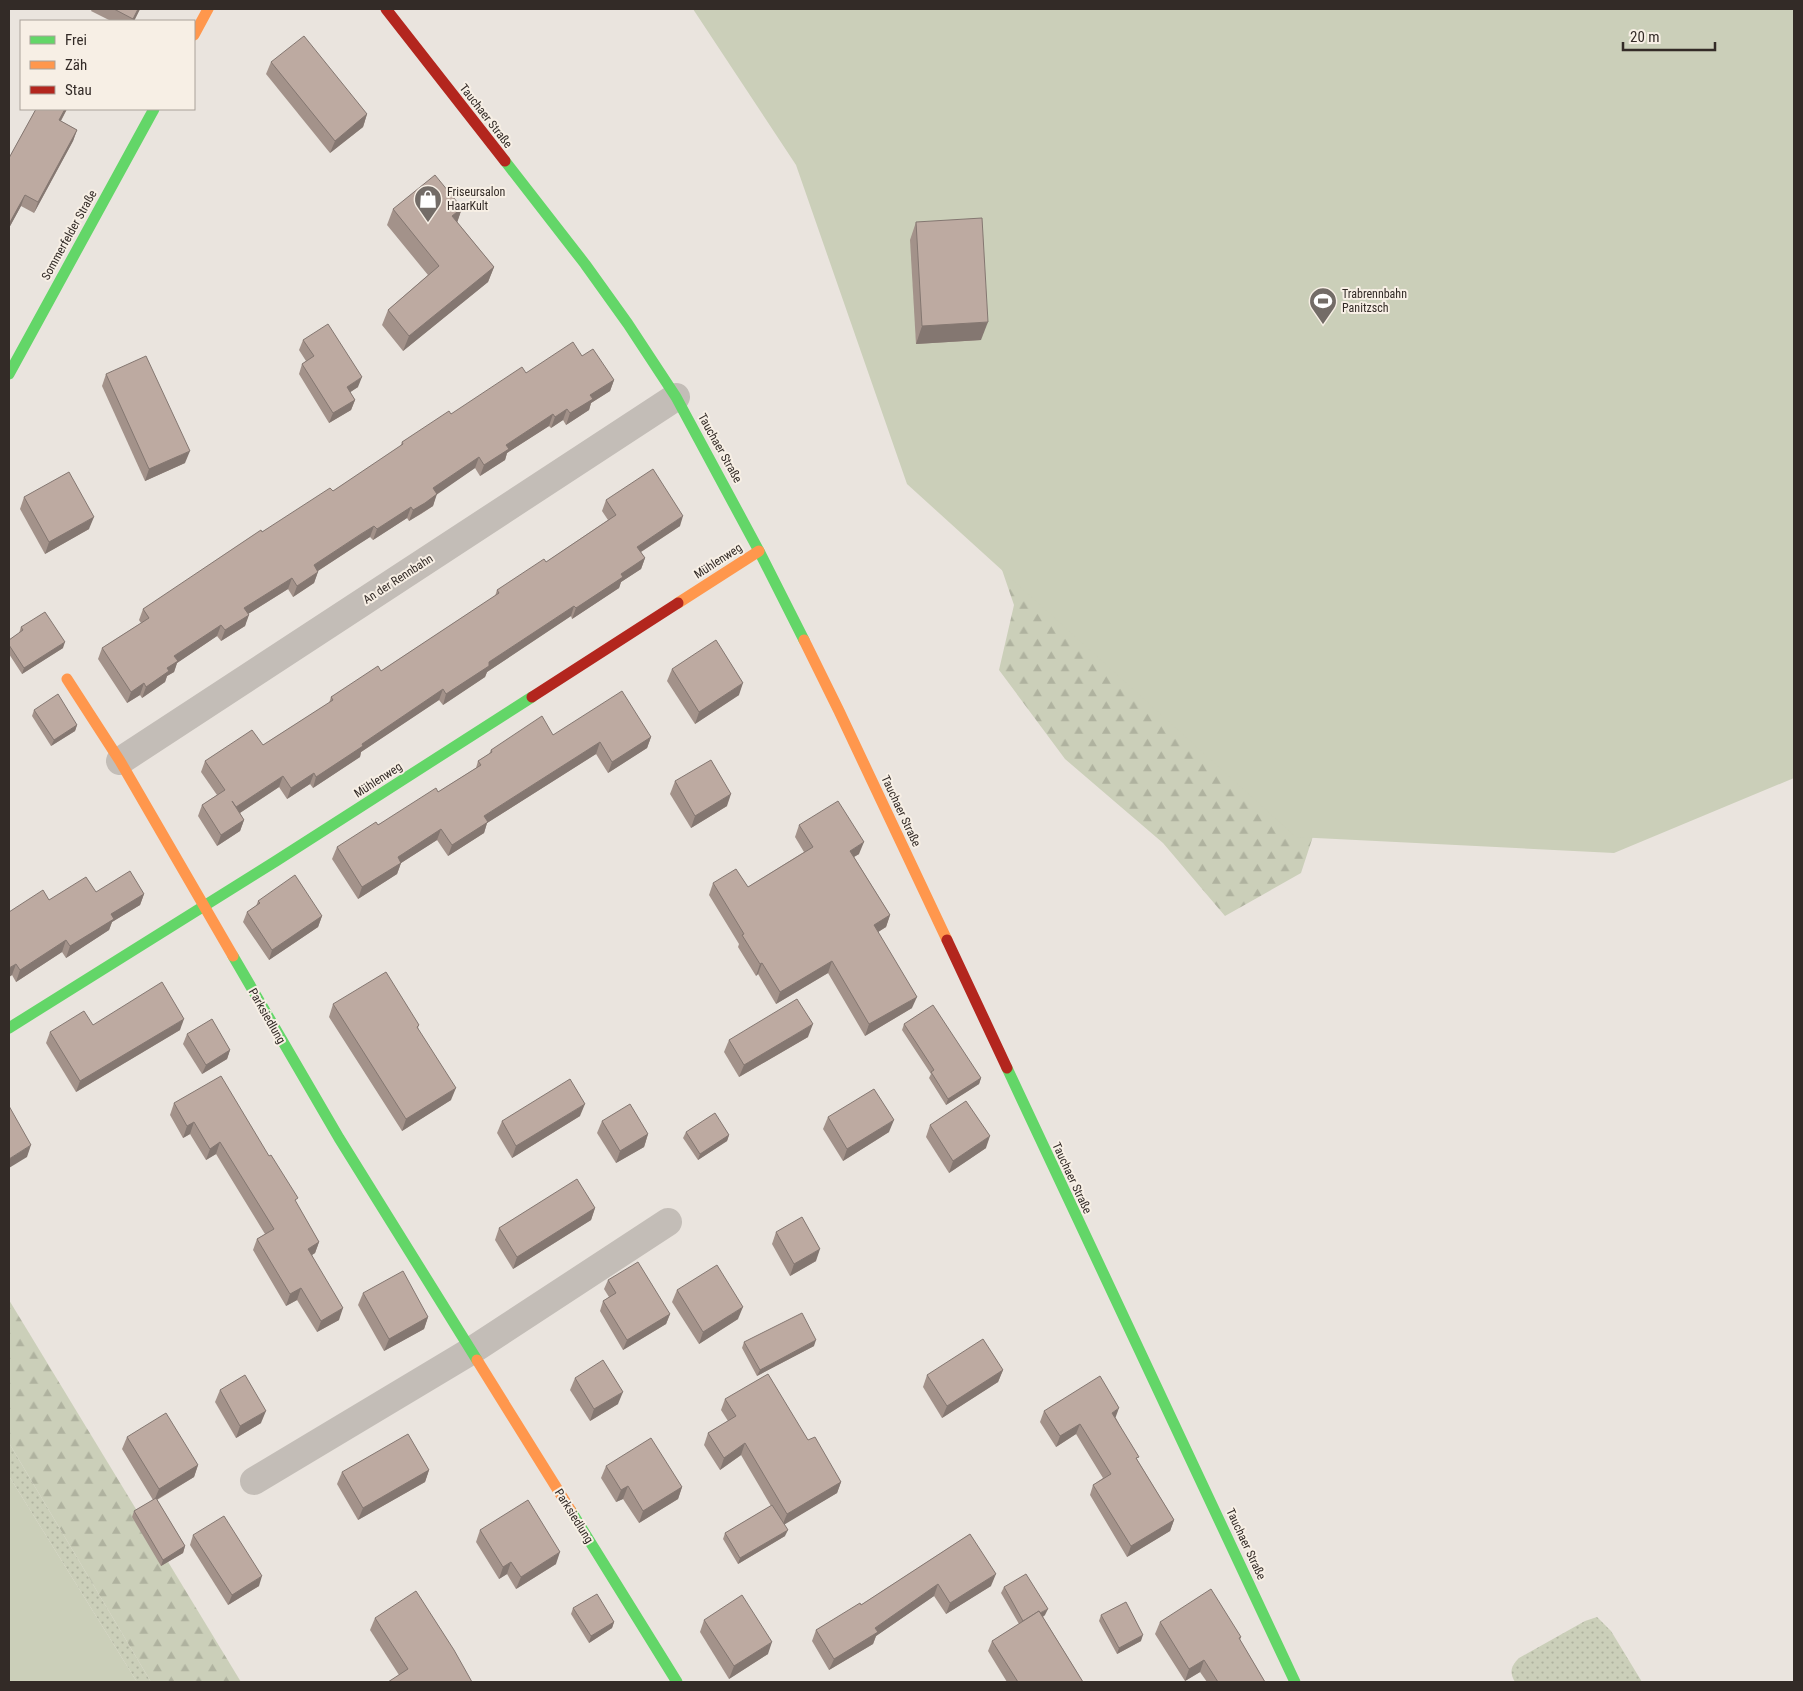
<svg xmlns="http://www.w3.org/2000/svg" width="1803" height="1691" font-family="'Roboto Condensed',sans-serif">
<defs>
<pattern id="grass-dots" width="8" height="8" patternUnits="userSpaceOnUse" patternTransform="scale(1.25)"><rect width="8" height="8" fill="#cbcfb9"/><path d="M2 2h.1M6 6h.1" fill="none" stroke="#afb29f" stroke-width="1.8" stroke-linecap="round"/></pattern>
<pattern id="forest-firs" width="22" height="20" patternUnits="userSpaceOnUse" patternTransform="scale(1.25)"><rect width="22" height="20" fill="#cbcfb9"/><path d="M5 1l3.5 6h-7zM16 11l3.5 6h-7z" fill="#afb29f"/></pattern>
</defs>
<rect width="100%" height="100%" fill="#eae4de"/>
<g fill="url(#grass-dots)">
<path d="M9,1443l142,239h-14l-128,-206z"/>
<path d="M1597,1617l14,14 31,51h-127c-6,-10 -4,-16 4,-24l66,-37z"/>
</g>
<g fill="url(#forest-firs)">
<path d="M1000,564l317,260 -16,49 -76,43 -62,-73 -98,-84 -66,-89 15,-65z"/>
<path d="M9,1300l232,382h-90l-142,-239z"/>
</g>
<g fill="#cbcfb9">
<path d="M693,9h1101v769l-180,75 -318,-16 -389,-353 -111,-319z"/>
<path d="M9,1476l128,206h-128z"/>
</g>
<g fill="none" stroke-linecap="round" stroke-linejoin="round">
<g stroke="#c3bdb7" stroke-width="28">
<path d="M120,761l556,-364"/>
<path d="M254,1481l217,-130 197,-129"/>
</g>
<g stroke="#63d668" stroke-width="11">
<path d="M505,161l80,103 43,60 48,73 83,154 45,89"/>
<path d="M9,374l145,-265"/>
<path d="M233,956l106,182 138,222"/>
<path d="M9,1028l267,-167 256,-164"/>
<path d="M1007,1068l288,614"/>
<path d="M571,1511l106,171"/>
</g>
<g stroke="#ff974d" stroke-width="11">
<path d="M194,35l14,-26"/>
<path d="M678,603l81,-52"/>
<path d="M804,640l35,71 108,229"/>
<path d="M67,679l53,82 113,195"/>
<path d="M477,1360l94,151"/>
</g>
<g stroke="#b3261e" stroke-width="11">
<path d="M386,9l119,152"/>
<path d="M532,697l146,-94"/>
<path d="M947,940l60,128"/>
</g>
</g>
<g fill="#a3928a">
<path d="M92,9h48l-6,12h-23l-20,-10z"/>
<path d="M271,62l96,52 -4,13 -33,26 -64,-79z"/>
<path d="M36,109h31l-6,12 16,9 -4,11 -39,72 -13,-7 -12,22v-70z"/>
<path d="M462,208l-5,14 37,45 -6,15 -85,69 -21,-26 6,-15 40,-35 -41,-50 6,-16z"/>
<path d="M916,222l65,118 -65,4 -6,-104z"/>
<path d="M303,340l55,47 -8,5 5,8 -4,10 -22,13 -30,-49 3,-10 4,-3 -7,-11z"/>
<path d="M582,356l32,24 -4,11 -19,12 -2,7 -23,15 -3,-5 -12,8 -2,-2 -42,27 -2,7 -25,16 -5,-8 -39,26 -3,12 -12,8 -12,7 -2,-3 -34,22 -3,-3 -13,8 -39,26 -4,12 -21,14 -5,-8 -40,25 -3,12 -24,15 -4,-5 -40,27 -3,9 -7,4 -2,6 -23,16 -2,-3 -13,8 -29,-44 4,-11 39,-25 -2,-3 4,-11 119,-77 71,-41 67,-44 2,-5 124,-69z"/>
<path d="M106,374l79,89 -40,18 -43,-95z"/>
<path d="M24,497l65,32 -44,25 -25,-45z"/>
<path d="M606,500l74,26 -39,26 4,6 -4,11 -20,13 -2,6 -47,31 -1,-3 -84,56 -2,5 -42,28 -4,-5 -78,52 -1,5 -47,31 -3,-4 -23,15 -8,-12 -39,26 4,7 -4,11 -23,15 -19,-30 4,-11 15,-10 -16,-23 4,-11 58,-16 66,-42 2,-6 50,-26 114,-75 2,-6 49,-28 62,-42 -6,-9z"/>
<path d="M21,627l42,21 -41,26 -13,-20v-14l10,-7z"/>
<path d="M672,669l67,26 -44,29 -28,-43z"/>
<path d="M34,710l43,15 -2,6 -24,15 -19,-30z"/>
<path d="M553,735l98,2 -4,11 -39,25 -12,-19 -109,69 -3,10 -36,23 -11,-16 -36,23 -4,11 -39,25 -26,-40 5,-12 101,-55 38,-24 2,-7 11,-7 2,-4z"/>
<path d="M675,781l52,25 -36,22 -21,-34z"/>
<path d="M799,825l60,29 -5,3 36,58 -4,12 -8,5 34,76 -47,28 -37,-63 -52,31 -18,-30 -2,2 -18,-29 1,-3 -30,-49 4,-12 35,4 56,-35 -9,-15z"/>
<path d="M96,892l48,2 -4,11 -28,17 -3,8 -43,28 -4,-6 -46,30 -4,-7 -3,2 40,-77z"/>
<path d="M258,901l64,15 -4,11 -49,33 -26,-38 4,-10 9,-6z"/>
<path d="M333,1004l86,21 -1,3 33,72 -49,31 -73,-114z"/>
<path d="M904,1024l77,54 -2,6 -33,21 -17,-27 2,-4 -29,-44z"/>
<path d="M93,1025l87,5 -104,62 -30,-49 4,-11z"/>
<path d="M187,1034l43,16 -3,9 -25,15 -19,-30z"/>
<path d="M808,1037l-69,40 -15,-25 5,-12z"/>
<path d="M174,1103l122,100 23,39 -4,11 -3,2 27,65 -22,12 -20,-32 -11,6 -33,-56 4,-11 8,-5 -49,-80 -10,6 -16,-26 -7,4 -13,-23z"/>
<path d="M580,1116l-68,42 -15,-25 5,-12z"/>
<path d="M828,1117l61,15 -46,29 -20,-32z"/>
<path d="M602,1121l46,13 -4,13 -28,16 -19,-30z"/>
<path d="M930,1125l56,23 -37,25 -23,-36z"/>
<path d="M686,1132l43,3 -2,6 -29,19 -15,-22z"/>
<path d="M595,1208l-4,12 -78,49 -18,-29 4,-12z"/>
<path d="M776,1232l40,29 -26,15 -18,-32z"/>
<path d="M608,1280l62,34 -4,10 -43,26 -23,-39 3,-10 6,-4 -5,-8z"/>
<path d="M677,1290l61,29 -39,25 -27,-42z"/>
<path d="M363,1293l65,24 -4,12 -40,22 -26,-46z"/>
<path d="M744,1342l70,4 -57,30 -15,-28z"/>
<path d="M1003,1370l-5,12 -56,36 -19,-31 4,-12z"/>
<path d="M575,1378l43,26 -28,17 -20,-31z"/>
<path d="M220,1390l41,33 -25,15 -21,-36z"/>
<path d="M725,1399l83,41 33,42 -4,11 -53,31 1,12 -47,28 -15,-25 2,-6 46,-27 -30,-51 -21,15 -16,-25 4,-12 20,-12 -7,-11z"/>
<path d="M1044,1411l72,7 22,43 36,59 -4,11 -43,26 -37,-62 3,-10 10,-7 -27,-44 -20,13 -16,-25z"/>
<path d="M127,1437l71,28 -4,12 -37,23 28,46 -2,7 -22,13 -29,-49 2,-6 19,-11 -31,-51z"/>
<path d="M606,1466l76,21 -4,12 -39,24 -16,-24 -7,3 -15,-24z"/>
<path d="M429,1470l-4,12 -67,38 -21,-36 5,-12z"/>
<path d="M480,1530l76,34 -40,25 -9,-15 -8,5 -23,-37z"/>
<path d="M970,1534l21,52 -45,28 -12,-18 -58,40 -3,8 -44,26 -17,-29 4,-11 45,-25z"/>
<path d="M193,1535l66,51 -31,19 -38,-60z"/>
<path d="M1004,1587l41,28 -2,2 40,65h-76l-19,-31 4,-10 27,-17 -18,-31z"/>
<path d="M573,1608l41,14 -2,6 -23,15 -18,-29z"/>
<path d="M1101,1615l40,26 -24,13 -18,-33z"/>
<path d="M375,1618l79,32 -55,25 -29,-45z"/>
<path d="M704,1620l64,34 -39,25 -29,-47z"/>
<path d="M1160,1622l81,15 -1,3 25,42h-58l-7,-10 -15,9 -30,-47z"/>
</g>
<g fill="#847771">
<path d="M138,9h2l-6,12h-2z"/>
<path d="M65,109h2l-12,22 4,-11z"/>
<path d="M367,114l-4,13 -33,26 5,-12z"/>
<path d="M77,130l-4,11 -39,72 4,-11z"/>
<path d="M25,195l-4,11 -12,22v-4z"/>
<path d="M462,208l-5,15 -5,-7z"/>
<path d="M494,267l-6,15 -85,69 6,-15z"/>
<path d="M988,322l-7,18 -65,4 6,-18z"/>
<path d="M362,377l-4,10 -15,10 4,-10z"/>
<path d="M614,380l-4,11 -19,12 -2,7 -23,15 4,-12 20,-18z"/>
<path d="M355,400l-4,10 -22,13 4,-10z"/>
<path d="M567,409l-4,11 -12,8 4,-11z"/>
<path d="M553,414l-4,12 -42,27 -2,7 -25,16 4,-11 22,-20z"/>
<path d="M190,451l-5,12 -40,18 4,-12z"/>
<path d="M479,457l-4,11 -46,32 4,-12z"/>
<path d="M437,494l-4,12 -24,15 4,-11z"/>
<path d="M411,507l-4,11 -34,22 4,-11z"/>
<path d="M683,516l-3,10 -47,31 4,-10z"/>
<path d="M94,517l-5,12 -44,25 4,-12z"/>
<path d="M374,526l-4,11 -60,39 4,-11z"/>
<path d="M645,558l-4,11 -20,13 -2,6 -47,31 4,-11 45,-34z"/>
<path d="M318,572l-4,11 -21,14 4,-11z"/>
<path d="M292,578l-4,11 -48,30 4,-11z"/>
<path d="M574,606l-3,10 -84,56 -2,5 -42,28 3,-11 43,-32z"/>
<path d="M249,615l-4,11 -24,15 4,-11z"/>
<path d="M221,625l-4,11 -40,27 -3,9 -7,4 -2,6 -23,16 4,-11 21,-19 7,-12z"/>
<path d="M65,642l-2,6 -41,26 2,-6z"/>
<path d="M144,683l-4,12 -13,8 4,-11z"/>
<path d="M743,683l-4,12 -44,29 4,-12z"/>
<path d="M443,689l-4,11 -78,52 -1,5 -47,31 3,-11 46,-33z"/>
<path d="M77,725l-2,6 -24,15 3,-6z"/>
<path d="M651,737l-4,11 -39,25 4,-11z"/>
<path d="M600,742l-4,12 -109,69 -3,10 -36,23 4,-11 32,-29z"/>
<path d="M314,773l-4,11 -23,15 4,-11z"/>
<path d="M283,776l-4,11 -47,31 4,-11z"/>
<path d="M731,794l-4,12 -36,22 4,-12z"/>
<path d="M244,820l-4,11 -23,15 4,-11z"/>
<path d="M441,829l-4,11 -36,23 -4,11 -39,25 4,-12 36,-30z"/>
<path d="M864,842l-5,12 -14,8 5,-11z"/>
<path d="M144,894l-4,11 -28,17 -3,8 -43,28 4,-12 41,-32z"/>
<path d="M890,915l-4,12 -16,10 4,-12z"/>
<path d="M322,916l-4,11 -49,33 3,-10z"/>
<path d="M66,940l-4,12 -46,30 4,-12z"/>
<path d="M832,961l-4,12 -52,31 4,-12z"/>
<path d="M762,963l-4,11 -2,2 4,-12z"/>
<path d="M16,964l-4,11 -3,2v-9z"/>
<path d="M917,997l-5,11 -47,28 4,-12z"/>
<path d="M184,1019l-4,11 -104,62 4,-11z"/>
<path d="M813,1024l-5,13 -69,40 5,-12z"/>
<path d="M230,1050l-3,9 -25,15 4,-9z"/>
<path d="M981,1078l-2,6 -33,21 2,-6z"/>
<path d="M456,1088l-5,12 -49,31 4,-12z"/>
<path d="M585,1104l-5,12 -68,42 4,-12z"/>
<path d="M894,1120l-5,12 -46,29 4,-12z"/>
<path d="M194,1122l-4,12 -7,4 4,-12z"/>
<path d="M648,1134l-4,13 -28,16 4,-12z"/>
<path d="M729,1135l-2,6 -29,19 2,-6z"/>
<path d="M990,1136l-4,12 -37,25 4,-12z"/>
<path d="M220,1142l-4,12 -10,6 4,-11z"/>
<path d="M31,1145l-4,12 -18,11v-9z"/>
<path d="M595,1208l-4,12 -78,49 4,-12z"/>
<path d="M319,1242l-4,11 -11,7 4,-11z"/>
<path d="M820,1249l-4,12 -26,15 4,-12z"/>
<path d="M301,1288l-4,12 -11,6 4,-12z"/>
<path d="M743,1307l-5,12 -39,25 4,-12z"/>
<path d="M343,1308l-4,12 -22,12 4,-11z"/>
<path d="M670,1314l-4,10 -43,26 4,-10z"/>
<path d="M428,1317l-4,12 -40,22 5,-12z"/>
<path d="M816,1340l-2,6 -57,30 3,-6z"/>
<path d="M1003,1370l-5,12 -56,36 5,-12z"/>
<path d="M623,1392l-5,12 -28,17 4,-12z"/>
<path d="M1119,1408l-4,11 -3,-6z"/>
<path d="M266,1411l-5,12 -25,15 4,-12z"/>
<path d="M1080,1424l-4,10 -20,13 4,-11z"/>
<path d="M745,1443l-4,12 -21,15 4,-12z"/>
<path d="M198,1465l-4,12 -40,24 5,-12z"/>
<path d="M429,1470l-4,12 -67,38 5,-12z"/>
<path d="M841,1482l-4,11 -55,33 5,-12z"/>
<path d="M628,1486l-5,13 -7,3 5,-12z"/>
<path d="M682,1487l-4,12 -39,24 4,-12z"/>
<path d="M1174,1520l-4,11 -43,26 4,-11z"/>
<path d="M788,1530l-3,6 -47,28 2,-6z"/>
<path d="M185,1546l-2,7 -22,13 2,-6z"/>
<path d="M560,1552l-4,12 -40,25 5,-12z"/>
<path d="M511,1562l-4,12 -8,5 4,-12z"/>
<path d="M996,1574l-5,12 -45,28 4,-11z"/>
<path d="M262,1576l-3,10 -31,19 4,-10z"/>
<path d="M938,1584l-4,12 -58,40 -3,8 -44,26 5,-11 41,-31z"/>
<path d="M1048,1609l-3,6 -23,13 2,-6z"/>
<path d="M614,1622l-2,6 -23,15 2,-7z"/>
<path d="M1143,1635l-2,6 -24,13 2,-6z"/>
<path d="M772,1642l-4,12 -39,25 5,-13z"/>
<path d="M1204,1660l-4,12 -15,9 4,-12z"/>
</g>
<g fill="#bdaaa1" stroke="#847771">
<path d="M114,9h24l-5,10z"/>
<path d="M304,36l63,78 -32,27 -64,-79z"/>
<path d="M36,109h29l-6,11 18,10 -39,72 -13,-7 -16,29v-66z"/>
<path d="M435,175l27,33 -10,8 42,51 -85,69 -21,-26 51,-44 -46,-57z"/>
<path d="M982,218l6,104 -66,4 -6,-104z"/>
<path d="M328,324l34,53 -15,10 8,13 -22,13 -31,-49 12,-8 -11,-16z"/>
<path d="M573,342l9,14 11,-7 21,31 -24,15 3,4 -23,14 -3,-4 -12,8 -2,-3 -47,31 3,4 -25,16 -5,-8 -46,31 4,6 -12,9 -12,7 -2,-3 -34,22 -3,-3 -13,8 -47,31 4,7 -21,14 -5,-8 -48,30 5,7 -24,15 -4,-5 -47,31 4,5 -11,7 2,3 -23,16 -2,-4 -13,9 -29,-44 47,-30 -6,-9 118,-79 1,2 68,-44 3,3 70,-47 -1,-2 47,-31 2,3 71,-47 4,6z"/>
<path d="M146,356l44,95 -41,18 -43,-95z"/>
<path d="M653,469l30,47 -46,31 8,11 -24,16 2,3 -47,31 -2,-2 -85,56v4l-43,28 -3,-5 -81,55 1,2 -47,31 -2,-4 -23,15 -8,-12 -47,31 -4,-6 12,19 -23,15 -19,-30 23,-15 -20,-29 47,-31 11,15 70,-45 -2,-3 47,-31 3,5 118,-78 -2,-3 47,-31 2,3 70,-47 -10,-15z"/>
<path d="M69,472l25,45 -45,25 -25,-45z"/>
<path d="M45,612l20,30 -41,26 -15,-23v-5l14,-10 -2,-3z"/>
<path d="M716,640l27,43 -44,29 -27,-43z"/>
<path d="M622,691l29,46 -39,25 -12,-20 -116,74 4,6 -36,23 -11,-16 -43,28 3,6 -39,24 -25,-40 39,-25 2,3 58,-37 2,4 43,-27 -3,-4 14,-9 -1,-2 51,-34 11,19z"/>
<path d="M58,694l19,31 -23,15 -20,-30z"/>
<path d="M711,760l20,34 -36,22 -20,-35z"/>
<path d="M838,801l26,41 -14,9 40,64 -16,10 43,72 -48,27 -37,-63 -52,31 -18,-29 -2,1 -18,-29 2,-1 -31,-51 23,-14 12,18 65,-40 -14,-22z"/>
<path d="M130,871l14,23 -33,20 3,5 -44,27 -4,-6 -46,30 -4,-6 -7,4v-56l34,-22 6,10 37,-23 10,15z"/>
<path d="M295,875l27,41 -50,34 -25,-38 13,-9 -2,-2z"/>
<path d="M386,972l33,53 -2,2 39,61 -50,31 -73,-115z"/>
<path d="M162,982l22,37 -104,62 -30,-49 34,-21 9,14z"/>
<path d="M797,999l16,25 -69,41 -15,-25z"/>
<path d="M933,1005l48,73 -33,21 -17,-27 3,-2 -30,-46z"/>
<path d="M212,1019l18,31 -24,15 -19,-31z"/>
<path d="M221,1076l48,80 2,-1 27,43 -3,2 24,42 -11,7 35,59 -22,13 -20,-33 -11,6 -33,-55 17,-10 -54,-87 -10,7 -16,-27 -7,4 -13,-23z"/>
<path d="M570,1079l15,25 -69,42 -14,-25z"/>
<path d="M874,1089l20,31 -47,29 -19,-32z"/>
<path d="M966,1101l24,35 -37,25 -23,-36z"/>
<path d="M630,1104l18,30 -28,17 -18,-30z"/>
<path d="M9,1106l22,39 -22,14z"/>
<path d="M715,1113l14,22 -29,19 -14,-22z"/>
<path d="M577,1179l18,29 -78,49 -18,-29z"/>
<path d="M802,1217l18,32 -26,15 -18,-32z"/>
<path d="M638,1262l32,52 -43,26 -24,-39 13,-8 -8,-13z"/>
<path d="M717,1265l26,42 -40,25 -26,-42z"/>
<path d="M403,1271l25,46 -39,22 -26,-46z"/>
<path d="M802,1313l14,27 -56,30 -16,-28z"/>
<path d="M983,1339l20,31 -56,36 -20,-31z"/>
<path d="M603,1360l20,32 -29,17 -19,-31z"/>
<path d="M768,1374l40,66 7,-3 26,45 -54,32 -42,-71 -21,15 -16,-25 28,-17 -11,-17z"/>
<path d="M245,1375l21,36 -26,15 -20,-36z"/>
<path d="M1100,1376l19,32 -7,5 27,44 -3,1 38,62 -43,26 -38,-61 18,-11 -31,-50 -20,12 -16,-25z"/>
<path d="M166,1413l32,52 -39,24 -32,-52z"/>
<path d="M408,1434l21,36 -66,38 -21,-36z"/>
<path d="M651,1438l31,49 -39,24 -15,-25 -7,4 -15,-24z"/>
<path d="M156,1498l29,48 -22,14 -29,-49z"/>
<path d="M528,1500l32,52 -39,25 -10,-15 -8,5 -23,-37z"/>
<path d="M772,1505l16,25 -48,28 -15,-25z"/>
<path d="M224,1516l38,60 -30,19 -39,-60z"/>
<path d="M970,1534l26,40 -46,29 -12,-19 -63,44 3,4 -44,27 -18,-29 44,-27 1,2z"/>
<path d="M1026,1574l22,35 -8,4 -1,-2 -16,10 -19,-34z"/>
<path d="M1211,1589l30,48 -2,1 26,44h-47l-14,-22 -15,9 -29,-47z"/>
<path d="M416,1591l38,59 18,32h-84l20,-13 -33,-51z"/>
<path d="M597,1594l17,28 -23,14 -18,-28z"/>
<path d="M742,1595l30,47 -38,24 -30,-46z"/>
<path d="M1126,1602l17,33 -24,13 -18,-33z"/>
<path d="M1039,1611l44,71h-65l-26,-41z"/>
</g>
<defs>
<g id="shop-pin" transform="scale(1.4375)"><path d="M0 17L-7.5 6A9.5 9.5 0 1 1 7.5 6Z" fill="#736c67" stroke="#f7efe5"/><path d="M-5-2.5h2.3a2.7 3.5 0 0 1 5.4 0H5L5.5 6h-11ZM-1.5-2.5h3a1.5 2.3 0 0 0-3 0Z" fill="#fff"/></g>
<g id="stadium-pin" transform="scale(1.4375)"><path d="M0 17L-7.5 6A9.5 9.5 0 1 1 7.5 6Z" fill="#736c67" stroke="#f7efe5"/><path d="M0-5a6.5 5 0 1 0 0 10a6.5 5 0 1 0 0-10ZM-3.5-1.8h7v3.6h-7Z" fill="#fff"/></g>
</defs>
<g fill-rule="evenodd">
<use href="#shop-pin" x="428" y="199"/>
<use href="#stadium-pin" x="1323" y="301"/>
</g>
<g text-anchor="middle" stroke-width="4" stroke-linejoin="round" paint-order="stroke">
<g font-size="12" fill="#332b27" stroke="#f7efe5">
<text transform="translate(486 116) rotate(52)" y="4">Tauchaer Straße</text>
<text transform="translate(69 235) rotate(-61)" y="4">Sommerfelder Straße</text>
<text transform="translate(720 448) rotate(61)" y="4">Tauchaer Straße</text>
<text transform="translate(718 561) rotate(-33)" y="4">Mühlenweg</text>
<text transform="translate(398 579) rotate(-33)" y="4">An der Rennbahn</text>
<text transform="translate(378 780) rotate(-33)" y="4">Mühlenweg</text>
<text transform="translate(901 811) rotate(65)" y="4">Tauchaer Straße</text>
<text transform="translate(267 1016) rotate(60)" y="4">Parksiedlung</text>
<text transform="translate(1072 1178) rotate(65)" y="4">Tauchaer Straße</text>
<text transform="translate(574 1516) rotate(58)" y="4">Parksiedlung</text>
<text transform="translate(1246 1544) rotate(65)" y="4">Tauchaer Straße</text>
</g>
<g font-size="12" fill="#332b27" stroke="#f7efe5" text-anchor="start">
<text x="447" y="196">Friseursalon<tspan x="447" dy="14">HaarKult</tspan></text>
<text x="1342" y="298">Trabrennbahn<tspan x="1342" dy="14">Panitzsch</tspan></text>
</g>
</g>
<rect width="1803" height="1691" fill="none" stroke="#332b27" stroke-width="20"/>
<rect x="20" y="20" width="175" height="90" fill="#f7efe5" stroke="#a9a199"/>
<rect x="30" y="36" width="25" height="8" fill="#63d668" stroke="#a9a199"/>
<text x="65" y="45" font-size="15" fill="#332b27">Frei</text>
<rect x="30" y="61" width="25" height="8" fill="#ff974d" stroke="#a9a199"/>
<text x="65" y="70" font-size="15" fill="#332b27">Zäh</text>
<rect x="30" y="86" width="25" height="8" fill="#b3261e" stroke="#a9a199"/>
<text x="65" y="95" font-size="15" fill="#332b27">Stau</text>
<path d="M1623 42v8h92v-8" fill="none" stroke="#332b27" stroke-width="2.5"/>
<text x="1630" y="42" font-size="15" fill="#332b27" stroke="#f7efe5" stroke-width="4" paint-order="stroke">20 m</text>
</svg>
